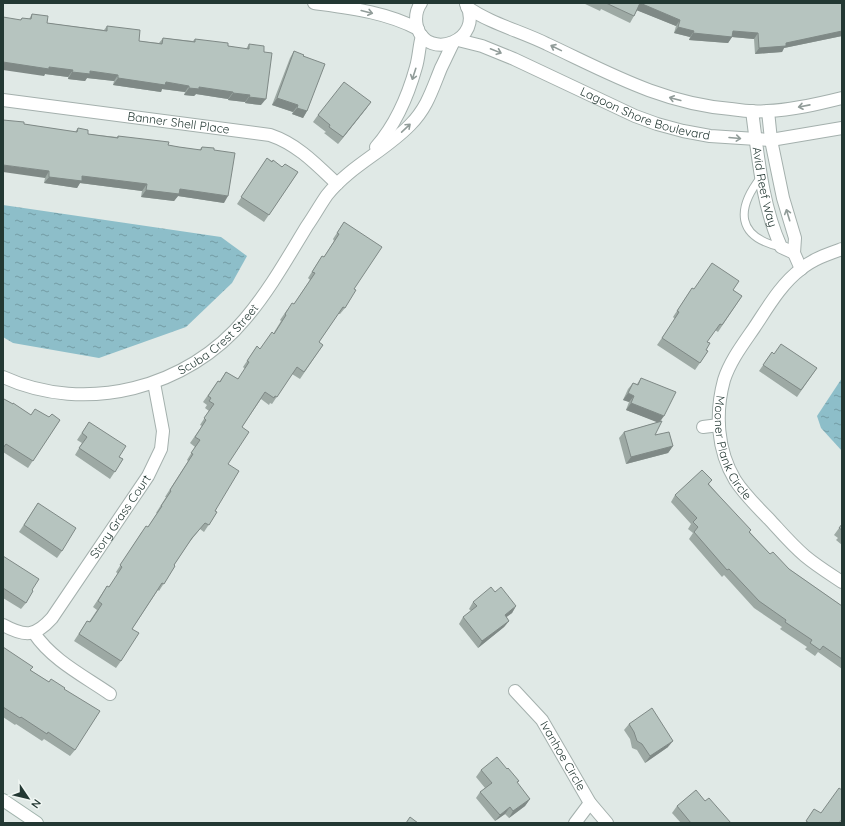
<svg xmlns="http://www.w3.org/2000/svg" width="845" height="826" font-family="Quicksand,sans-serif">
<defs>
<pattern id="water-ripples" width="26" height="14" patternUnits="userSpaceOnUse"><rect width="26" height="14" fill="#8dbec9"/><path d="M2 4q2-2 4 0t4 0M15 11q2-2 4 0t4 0" fill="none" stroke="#739ba4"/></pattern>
</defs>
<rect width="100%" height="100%" fill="#e0e9e6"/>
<g fill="url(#water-ripples)">
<path d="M3,205l218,32 26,19 -15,27 -46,44 -87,31 -86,-15 -10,-6z"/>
<path d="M842,378v73l-21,-23 -4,-12z"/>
</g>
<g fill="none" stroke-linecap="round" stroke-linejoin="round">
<g stroke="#a4b0ad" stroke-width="9">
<path id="lane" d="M761,177c-25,32 -25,60 20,70"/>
</g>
<g stroke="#a4b0ad" stroke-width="14">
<g id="street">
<path d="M314,3c36,5 72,9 104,26"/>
<path d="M421,3c-5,7 -6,15 -4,24 11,35 68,13 49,-23"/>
<path d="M467,7c24,17 54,24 80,37 62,29 114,59 184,65 12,2 24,3 36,2 26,-1 51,-7 75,-13"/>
<path id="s1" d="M458,40l24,6 32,13 121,57 22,8 26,7 27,5 61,4 71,-12"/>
<path id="s2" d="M3,100l267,35c27,9 46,29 67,49"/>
<path id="s3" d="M752,111c6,45 10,94 29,136l13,6"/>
<path d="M768,111l3,29 12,58 12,40 -1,15 7,16"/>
<path d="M376,147c20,-23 32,-51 40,-80 3,-10 3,-21 6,-31"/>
<path id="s4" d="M842,249c-14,5 -29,10 -41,20 -20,15 -33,38 -47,59 -11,16 -24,33 -30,52 -9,33 -7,70 11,100 9,14 22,27 34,39 12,13 23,26 36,37 12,10 25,18 37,26"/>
<path id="s5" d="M3,377c83,38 185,11 242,-58 24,-28 43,-62 62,-93 7,-10 13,-21 20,-31 23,-29 58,-44 83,-70 17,-17 22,-35 31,-57 4,-8 8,-17 12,-25"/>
<path d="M703,427l16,-2"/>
<path id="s6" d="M3,625c22,12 32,12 49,-7l96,-142 13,-27 2,-18 -9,-48"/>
<path d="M34,633c18,27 50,43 76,61"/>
<path id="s7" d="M515,691l27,29 48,83 17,20"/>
<path d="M575,823l15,-20"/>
</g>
</g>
<g stroke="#a1b4ad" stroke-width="14">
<path id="secondary" d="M3,800l34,23"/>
</g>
<use href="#lane" stroke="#fff" stroke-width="7"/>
<use href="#street" stroke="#fff" stroke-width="12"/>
<use href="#secondary" stroke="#fff" stroke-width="12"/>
</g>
<g fill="#9da9a4">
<path d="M583,3h259v33l-58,12 -2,4 -27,2 -1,-15 -22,-2 -4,6 -39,-3 1,-3 -16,-4 2,-7 -39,-16 -3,6 -4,7 -29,-14 -1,2z"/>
<path d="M32,14l15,9 57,7 3,-4 32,15 20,2 4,-5 30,3 2,-2 33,7 18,3 3,-5 15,8 -3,53 -16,-2v-1l-17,-2v-1l-32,-5 -2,2 -10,-1 1,-3 -23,-3 -1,3 -48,-7 1,-4 -27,-3 -2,3 -17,-2v-2l-23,-3 -1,2 -24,-56 2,-2 7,1z"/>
<path d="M294,51l9,5 4,55 -4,7 -11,-4 1,-2 -21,-7 18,-47z"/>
<path d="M371,102l-33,42 -14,-11 2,-1 -13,-10 5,-7z"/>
<path d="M24,124l51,8 3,-4 10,6 29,3 1,-1 61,11 20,3 3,-3 12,3 10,53 -46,-7 -4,5 -33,-4 1,-6 -62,-8 -3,5 -33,-5 1,-5z"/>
<path d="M267,158l15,9 16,5 -34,50 -27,-18z"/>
<path d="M344,222l10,67 -9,19 -5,6h-2l-19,28 4,3 -23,34 -8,-5 -20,30 -2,-1 -1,2 -8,-6 -19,28 -14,37 -13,47 2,1 -13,20 -4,-3 -12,15 -14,21 1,1 -16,25 -1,-1 -26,39 -11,32 -5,7 -42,-27 13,-20 2,1 8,-12 -4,-3 14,-21 2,1 9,-13 -2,-2 25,-39 7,-6 9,-14h-1l10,-16h-1l23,-36 -1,-1 8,-13 -5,-4 12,-17 -2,-1 9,-14 -4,-3 2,-3 -4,-3 15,-21 1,1 7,-10 12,7 7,-10 -2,-2 14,-21 3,3 13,-15 8,-13 -1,-1 7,-10 7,-6 16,-24 -2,-2 14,-22 2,1 10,-16 -1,-2z"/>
<path d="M692,288l2,1 39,1 9,6 -24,36 -3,-2 -8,12 -1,8 2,1 -13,19 -38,-25 18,-26 -2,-2z"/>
<path d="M772,352l2,2 43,14 -20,29 -38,-26z"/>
<path d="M641,378l19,44 -5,13 18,11 -5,7 -42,11 -7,-26 5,-6 34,-10 -32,-12 3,-8 -6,-2 5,-11 5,-6 4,1z"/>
<path d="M3,400l28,15 18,2 11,3 -32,48 -25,-16z"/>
<path d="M89,422l30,35 4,2 -13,20 -35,-24 7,-12 -5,-3z"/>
<path d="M712,480l-3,4 41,48 20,22 19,15 53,37v63l-24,-17 -3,4 -10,-7 2,-2 -27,-18 2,-2 -28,-19 -30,-33 -2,2 -33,-38 4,-6 -5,-4 3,-5 -20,-22 4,-7z"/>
<path d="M38,503l24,48 -5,7 -38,-26z"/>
<path d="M842,524v21l-6,-5 2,-2 -4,-3z"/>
<path d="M3,556l29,34 -6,13 -5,6 -18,-11z"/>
<path d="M495,592l21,14 -4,7 -6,4 3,4 -5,6 -26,21 -19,-24 4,-7 8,-6 -2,-2 4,-7z"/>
<path d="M3,647l27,23 19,12 15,7 11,61 -5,6 -26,-17 -2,2 -26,-17 -1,1 -12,-8z"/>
<path d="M629,724l39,23 -23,16 -8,-13 -5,-2 -2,-9 -6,-9z"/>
<path d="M507,769l12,12 -2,2 13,16 -5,7 -16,12 -4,-4 -10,7 -19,-23 4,-6 5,-4 -9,-11 5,-7z"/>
<path d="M705,801l26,22h-50l-9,-10 5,-7z"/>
</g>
<g fill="#7f8986">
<path d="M640,3l40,17 -4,6 -40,-16z"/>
<path d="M678,27l16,4 -4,6 -16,-4z"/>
<path d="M733,31l25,2 -4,6 -22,-2 -4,6 -39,-3 4,-7z"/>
<path d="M842,31v5l-58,12 -2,4 -27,2 4,-6z"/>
<path d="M3,62l46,5 24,3 -5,7 -23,-3 -1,2 -41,-6z"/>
<path d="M90,71l28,4 -4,6 -27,-3 -2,3 -17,-2 4,-7z"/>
<path d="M118,78l48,4 23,4 -4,6 -23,-3 -1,3 -48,-7z"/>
<path d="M199,87l34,5 -5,7 -32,-5 -2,2 -10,-1 5,-7z"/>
<path d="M233,93l17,2 -5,7 -17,-2z"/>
<path d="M249,97l17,2 -5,6 -16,-2z"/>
<path d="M277,98l21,7 -5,7 -21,-7z"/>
<path d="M371,102l-5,7 -28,35 5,-7z"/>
<path d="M297,108l10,3 -4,7 -11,-4z"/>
<path d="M3,165l46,6 -4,7 -42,-6z"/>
<path d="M82,176l65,8 -5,7 -62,-8 -3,5 -33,-5 5,-6z"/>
<path d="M180,189l48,7 -4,7 -46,-7 -4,5 -33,-4 5,-7z"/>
<path d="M628,393l6,3 -5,6 -6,-2z"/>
<path d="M631,403l33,13 -5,7 -33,-13z"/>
<path d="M673,446l-5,7 -42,11 5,-7z"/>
<path d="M516,606l-4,7 -12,9 5,-7z"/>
<path d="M509,621l-5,6 -26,21 4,-7z"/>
<path d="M673,741l-5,6 -23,16 5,-7z"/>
<path d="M530,799l-5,7 -16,12 4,-7z"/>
<path d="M510,807l-5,7 -10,7 5,-6z"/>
</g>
<g fill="#b6c4bf" stroke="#7f8986">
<path d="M606,3h236v28l-56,12v3l-27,2 -1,-15 -25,-2 -1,6 -39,-4 1,-2 -16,-4 2,-7 -40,-17 -6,13z"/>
<path d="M32,14l16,2 -1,7 60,8v-5l33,4 -1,11 23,3 1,-6 32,4v-3l33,4v3l21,3v-5l15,2v6l8,1 -6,46 -17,-2 1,-2 -17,-2v-1l-34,-5v2l-10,-1v-2l-23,-4 -1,3 -47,-7v-3l-28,-4v3l-18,-2 1,-2 -24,-3v2l-46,-7v-45l18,3 1,-2 9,1z"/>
<path d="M294,51l10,4 -1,1 22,8 -18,47 -10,-3 1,-3 -21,-7z"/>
<path d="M344,82l27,20 -28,35 -14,-10 1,-2 -12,-10z"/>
<path d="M3,120l21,2v2l53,8 1,-4 10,2v4l30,4v-2l51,6 -1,3 11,2 22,3 1,-3 12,1v2l21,3 -7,43 -48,-7 -1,5 -33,-4 1,-6 -65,-8v5l-33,-4v-6l-46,-6z"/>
<path d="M267,158l5,4 1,-2 9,7 3,-3 13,8 -29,43 -28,-18z"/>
<path d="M344,222l38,25 -28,42 2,1 -11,18 -2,-1 -24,35 4,3 -19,27 -7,-5 -20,30 -2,-1 -1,2 -9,-6 -23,35 7,5 -21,32 11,7 -24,40 2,1 -8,13 -4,-2 -13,15 -18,27 1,1 -11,18 -2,-1 -30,46 7,4 -18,28 -42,-27 8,-13 3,1 12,-18 -4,-3 9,-15 2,1 13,-20 -2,-2 26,-39 2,1 14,-21h-1l10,-15 -1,-1 23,-36 -2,-1 9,-13 -5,-3 11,-17 -2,-2 10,-14 -5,-3 2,-3 -3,-2 10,-15 2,1 6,-10 12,7 11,-17 -2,-1 10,-15 3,3 12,-17 2,2 12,-19 -1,-1 7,-11 2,1 21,-31 -3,-1 10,-16 2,1 15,-23 -2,-1z"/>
<path d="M712,263l27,18 -6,9 9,6 -20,29 -2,-1 -13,18 3,1 -4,7 2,1 -8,12 -38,-25 17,-26 -2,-1 15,-23 2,1z"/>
<path d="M781,344l36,24 -16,22 -38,-25 9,-13 2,2z"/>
<path d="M641,378l35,14 -12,24 -33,-13 3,-7 -6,-3 5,-10 5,2z"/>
<path d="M4,399l9,5v-1l18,12 4,-6 14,8 3,-3 8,6 -27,41 -27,-17 -3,4v-48z"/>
<path d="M662,421l-7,14 14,-3 4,14 -42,11 -7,-25z"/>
<path d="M89,422l37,24 -7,11 4,2 -8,13 -36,-24 8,-11 -5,-4z"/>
<path d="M702,470l10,10 -4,4 43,46 -2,2 21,22 3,-2 16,17 53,37v53l-19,-13 -3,4 -10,-7 2,-3 -27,-18 1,-2 -27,-19 -30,-32 -2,1 -33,-38 4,-5 -5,-5 4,-4 -22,-23z"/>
<path d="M38,503l38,25 -14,23 -38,-26z"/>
<path d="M842,524v6l-3,-2z"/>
<path d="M3,556l36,23 -7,11 1,1 -7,12 -23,-15z"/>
<path d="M491,587l4,5 6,-5 15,19 -11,9 4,6 -27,20 -19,-24 14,-11 -4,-4z"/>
<path d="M3,647l30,20 -3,3 19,12 2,-3 14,9 -1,1 36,22 -25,39 -27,-18 -1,2 -26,-17 -1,1 -17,-11z"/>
<path d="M652,708l21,33 -23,15 -8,-12 -5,-3 -3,-9 -5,-8z"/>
<path d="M497,757l10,12 1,-1 11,13 -2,1 13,17 -17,12 -3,-4 -10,8 -20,-23 12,-9 -11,-13z"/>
<path d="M839,788l3,2v29l-3,4h-30l-3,-2 8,-12 7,4z"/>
<path d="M696,790l9,11 4,-3 22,25h-40l-14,-17z"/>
<path d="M410,817l8,6h-12z"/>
</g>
<defs><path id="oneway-shaft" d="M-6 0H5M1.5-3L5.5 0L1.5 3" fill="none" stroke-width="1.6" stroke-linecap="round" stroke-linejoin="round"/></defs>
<g stroke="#919c99">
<use href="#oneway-shaft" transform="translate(367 12) rotate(14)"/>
<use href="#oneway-shaft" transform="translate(556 48) rotate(-154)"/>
<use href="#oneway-shaft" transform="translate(496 51) rotate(22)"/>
<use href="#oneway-shaft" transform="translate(414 74) rotate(108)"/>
<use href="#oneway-shaft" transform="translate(675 99) rotate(-165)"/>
<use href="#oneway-shaft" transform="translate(804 106) rotate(169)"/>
<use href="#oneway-shaft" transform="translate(406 128) rotate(-43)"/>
<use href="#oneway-shaft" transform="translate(735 138) rotate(5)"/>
<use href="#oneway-shaft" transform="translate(788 215) rotate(-107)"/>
</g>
<g text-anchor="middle" stroke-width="4" stroke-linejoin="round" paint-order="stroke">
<g font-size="12" fill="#233833" stroke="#f0f6f3">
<text dy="4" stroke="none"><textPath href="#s1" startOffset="202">Lagoon Shore Boulevard</textPath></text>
<text dy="4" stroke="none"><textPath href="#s2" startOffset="177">Banner Shell Place</textPath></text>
<text dy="4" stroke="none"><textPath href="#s3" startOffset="77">Avid Reef Way</textPath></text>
<text dy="4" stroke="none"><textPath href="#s5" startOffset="233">Scuba Crest Street</textPath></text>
<text dy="4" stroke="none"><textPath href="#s4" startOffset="253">Mooner Plank Circle</textPath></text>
<text dy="4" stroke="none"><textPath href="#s6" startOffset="178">Story Grass Court</textPath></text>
<text dy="4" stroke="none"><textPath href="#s7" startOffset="81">Ivanhoe Circle</textPath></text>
</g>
</g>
<rect width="845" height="826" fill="none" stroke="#233833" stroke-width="8"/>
<g transform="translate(28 798) rotate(125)" stroke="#f0f6f3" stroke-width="3" paint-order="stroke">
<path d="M0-3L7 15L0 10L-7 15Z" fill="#233833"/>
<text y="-6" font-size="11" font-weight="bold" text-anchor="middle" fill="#233833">N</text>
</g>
</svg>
